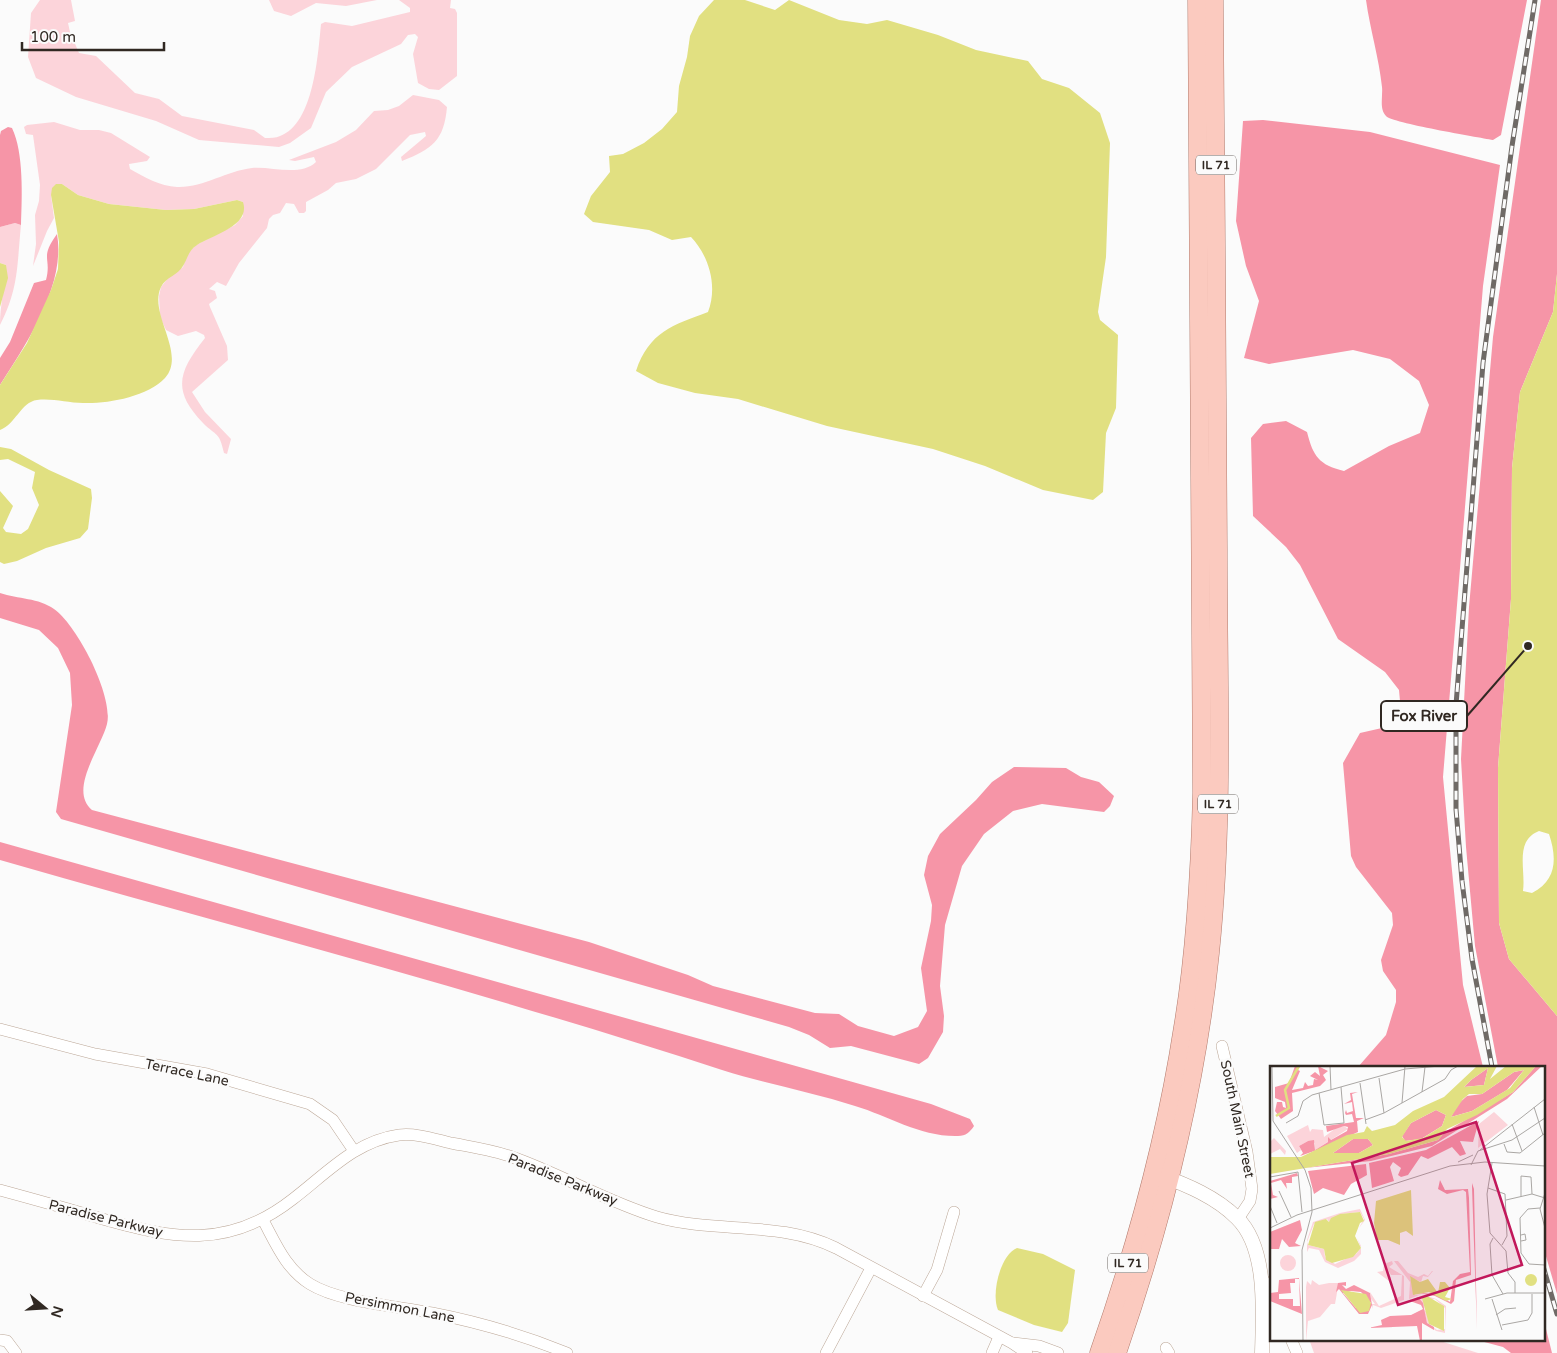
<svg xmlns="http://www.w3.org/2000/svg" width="1557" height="1353" font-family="'Varela Round',sans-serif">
<rect width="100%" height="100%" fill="#fbfbfb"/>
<g fill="#fcd4da">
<path d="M40,0h31l4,21 -7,2 2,9 9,21 17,3 39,37 24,6 23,17 72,14 11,8c5,0 11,0 15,-2 34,-12 38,-82 41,-112l4,-2 27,4 58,-14v-4l-11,-8h52l-1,8 5,1 2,4v63l-18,14 -10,-1 -11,-6 -5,-29 5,-17 -3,-3 -7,1 -7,9 -49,23 -26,25 -15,36 -21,15 -11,4 -80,-7 -43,-19 -80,-24 -40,-19 -8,-21 3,-44z"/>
<path d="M269,0h108l-31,6 -30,-3 -25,13 -17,-5z"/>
<path d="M413,95l26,5 8,7c-3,34 -15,42 -45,54l-1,-4 25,-21 -1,-4 -15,3 -34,34 -20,10 -20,4 -8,7 -22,12v9l-2,2h-5l-5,-9 -8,-1 -6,10 -7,2 -4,4 -2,9 -28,35 -13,23 -9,-4 -8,7 6,2 2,7 -8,6 1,3 17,39 1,14 -36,32 13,20 26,27 -4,15 -3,-1c-5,-22 -7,-16 -21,-30 -32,-33 -24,-52 2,-85l-1,-3 -8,-4 -18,5 -12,-6 -6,-13 -1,-21 2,-9 7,-9 15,-11 4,-13 9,-9 39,-20 8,-9v-14l-6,-2 -43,9 -28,1 -57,-6 -31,-9 -16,-11 -11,11 3,23 -7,13 -14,35 3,-22 -1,-29 4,-14 1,-16 -7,-50 -7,-1 -2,-7 3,-2 27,-3 26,8h19l12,3 39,24 -3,4 -18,3 1,5c14,8 30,17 47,18 26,1 49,-16 75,-19 19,-2 48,9 64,-6l-2,-5 -19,4 -6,-1 47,-18 20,-12 18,-19 14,-1 11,-4z"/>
<path d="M15,223l6,2c-4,39 -2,63 -21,100 0,-20 5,-40 6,-60l-6,-2v-36z"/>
<path d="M1309,1339h125l44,14h-164z"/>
</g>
<g fill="#f695a7">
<path d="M1366,0h161l-26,135 -8,5c-16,-3 -101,-17 -107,-24 -7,-7 -3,-20 -4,-29 -3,-29 -12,-58 -16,-87z"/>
<path d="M1541,0h16v274l-4,38 -33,80 -8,76 -1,131 -13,169 1,155 10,36 48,57v278l-14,-48v-179h-45l-23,-121 -9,-99 -5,-88 8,-152 24,-270z"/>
<path d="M1263,120l107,12 130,33 -17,121 -40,491 20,208 20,82h-125l28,-32 10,-33v-12l-13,-19 -2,-11 12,-35 -1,-12 -36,-46 -5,-11 -8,-93 17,-30 22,-5 11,-6 7,-21 -1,-11 -14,-18 -47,-33 -38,-74 -14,-18 -33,-31 -2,-78 12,-14 23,-3 21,11c6,24 12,33 37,39l45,-25 31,-13 9,-28 -10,-24 -29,-22 -37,-9 -84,14 -25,-6 15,-57 -13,-35 -10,-45 7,-100z"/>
<path d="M8,127l4,1c12,25 10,69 9,97l-6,-2 -15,4v-92l1,-4z"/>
<path d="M57,234c9,51 -30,109 -57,151v-27l10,-16 24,-59 12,-3c6,-23 -7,-21 11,-46z"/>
<path d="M0,593c18,6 39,5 54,16 23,16 60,87 53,115 -6,24 -39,66 -15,86l497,132 99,33 25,11 102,27 24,1 19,12 36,10 24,-9 9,-16 -6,-43 10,-47 1,-16 -8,-30 4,-19 12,-22 36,-34 16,-18 22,-15 52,1 15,9 18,5 15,14 -4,10 -6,6 -62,-8 -29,7 -29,23 -22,32 -17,59 -5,61 4,30 -1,16 -15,26 -9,6 -68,-18 -21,2 -21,-13 -20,-8 -728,-208 -5,-7 16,-107 -2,-32 -12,-25 -19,-18 -39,-12z"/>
<path d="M0,842l931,262 39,15 4,7c-4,6 -8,10 -16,10 -38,1 -69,-20 -103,-30 -44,-14 -89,-22 -133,-36 -238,-78 -481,-141 -722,-210z"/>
<path d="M1543,1317l9,36h-41l-8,-6 -30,-8h70z"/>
</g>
<g fill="#e1e081" fill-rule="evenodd">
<path d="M714,0h31l30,10 14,-10 50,20 28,4 20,-4 51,15 38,15 52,11 14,18 27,9 31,25 10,30 -4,114 -8,55 2,8 18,15 -2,73 -10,25 -3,59 -10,8 -50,-10 -58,-24 -52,-17 -106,-23 -89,-27 -43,-6 -37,-10 -22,-12c13,-39 37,-46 72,-59 10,-26 1,-56 -17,-75l-19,3 -23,-10 -56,-8 -9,-8 7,-18 19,-24 -1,-16 14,-2 21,-11 18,-14 15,-17 2,-26 8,-29 3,-21 9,-20z"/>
<path d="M56,184h6l16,11 31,9 57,6 28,-1 43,-9 6,2c8,24 -31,33 -46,43 -9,6 -9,13 -14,21 -5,9 -17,11 -22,21 -13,27 26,66 4,91 -18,19 -58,26 -82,25 -15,0 -31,-5 -46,-3 -16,2 -22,25 -37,30v-45l27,-42 24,-53 7,-21 1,-27 -8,-47 1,-7z"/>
<path d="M0,263l6,2 2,13 -8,29z"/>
<path d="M1557,274v742l-48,-57 -10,-36 -1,-155 13,-169 1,-131 8,-76 33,-80zM1539,831l10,3c8,24 8,46 -17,59l-9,-2c3,-21 -9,-50 16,-60z"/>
<path d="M0,447l11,2 38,21 42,19 1,9 -4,31 -8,9 -34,10 -29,13 -13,3 -4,-2v-71l13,15 -10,22 3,4 15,2 7,-5 11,-24 -7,-17 3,-16 -27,-13 -8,1z"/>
<path d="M1017,1248l26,6 32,16 -7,53 -6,9 -28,-7 -36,-15c-7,-16 2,-55 19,-62z"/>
</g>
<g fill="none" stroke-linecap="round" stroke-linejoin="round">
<g stroke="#bca797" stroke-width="12">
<g id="minor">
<path d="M0,1029l95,25 112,20 103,30 23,16 21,31"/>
<path d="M1222,1046l25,106 5,37 -2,12 -12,18"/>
<path d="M0,1190c33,9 66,18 99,28 74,21 129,32 194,-19 33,-25 62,-58 106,-64 17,-2 35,4 52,8 20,4 42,7 61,14 49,17 95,45 145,60 59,17 122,3 179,31l176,95 15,10"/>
<path d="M263,1220c13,24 23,49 47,64 29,18 87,22 122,29 46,9 91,22 135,40"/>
<path d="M1263,1279l8,15"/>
<path d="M923,1296l14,-26 17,-58"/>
<path d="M1291,1339l6,14"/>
<path d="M0,1340l7,1 9,12"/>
<path d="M1013,1343l26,3 19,7"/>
<path d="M1166,1348l3,5"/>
<path d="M826,1353l45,-85"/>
<path d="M992,1353l7,-16"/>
</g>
</g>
<g stroke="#bca797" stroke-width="15">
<path id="tertiary" d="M1160,1175c27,10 56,22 77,43 31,30 26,95 25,135"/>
</g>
<g stroke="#b27a6c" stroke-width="19">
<g id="primary">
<path d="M1099,1353c37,-106 67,-215 84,-326 13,-77 17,-156 19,-234l-5,-793"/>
<path d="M1117,1353c45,-130 79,-262 93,-400 14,-134 8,-270 8,-404 0,-183 -3,-366 -4,-549"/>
</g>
</g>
<use href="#minor" stroke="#fff" stroke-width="11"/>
<use href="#tertiary" stroke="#fff" stroke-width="14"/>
<use href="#primary" stroke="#fbcabf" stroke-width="18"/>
<g stroke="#6f6a66" stroke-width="5">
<g id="rail">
<path d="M1492,1067l-20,-108 -10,-78 -6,-72v-104l27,-342 29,-217 23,-146"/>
<path d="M1543,1266l14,48"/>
</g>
</g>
<use href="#rail" stroke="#fbfbfb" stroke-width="3" stroke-dasharray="9" stroke-linecap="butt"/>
</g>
<g text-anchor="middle" stroke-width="5" stroke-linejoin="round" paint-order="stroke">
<g fill="#fbfbfb" stroke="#6d6763" stroke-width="1">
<rect x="1196" y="155.5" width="40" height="19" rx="4"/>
<rect x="1198" y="794.5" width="40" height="19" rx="4"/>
<rect x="1108" y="1253.5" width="40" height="19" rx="4"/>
</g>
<g font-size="12" font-weight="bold" fill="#302822">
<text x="1216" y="169">IL 71</text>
<text x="1218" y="808">IL 71</text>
<text x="1128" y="1267">IL 71</text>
</g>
<g font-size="14" fill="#302822" stroke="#fbfbfb">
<text transform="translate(187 1072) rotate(12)" y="5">Terrace Lane</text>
<text transform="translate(1238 1119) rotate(78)" y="5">South Main Street</text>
<text transform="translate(563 1179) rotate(22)" y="5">Paradise Parkway</text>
<text transform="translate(106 1218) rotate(14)" y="5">Paradise Parkway</text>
<text transform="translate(400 1307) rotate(11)" y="5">Persimmon Lane</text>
</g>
</g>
<g transform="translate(1270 1066)">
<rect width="275" height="275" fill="#fbfbfb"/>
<path d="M224,46l14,13 -30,23 1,-24zM38,59l2,7 2,-3 11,1 1,7 12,-9 8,-2 4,3 -33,21v-7l-7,-2 -9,5 2,4 -4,3 -10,-17zM4,72l12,13 -1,4 -5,-6 -10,5v-12zM90,143l5,11 -6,8 5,-9 -4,-7 -18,2 -13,8 -2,-3 -13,5 -7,18 1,3 16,4 1,8 10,7 21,-10 5,-6 -4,-10 4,8v8l-7,7 -16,7 -13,-6 -6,-12 -10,-2 -2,4v-12l6,-18 27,-9zM10 197a8 8 0 1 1 16 0a8 8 0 1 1-16 0ZM122,195l1,3 -4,3 15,9v24l-23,8 -8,-3 -1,4v-5h3l-4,-5 -1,-7 9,14 22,-10 1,-21h-11l-4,-7 4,10 -2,3 -12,-9 6,-1 1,-7zM124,195h4l10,12 10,4 6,-3 4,2 4,-5h1l-5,6 -5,-1 -2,6 -11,-5 5,18 7,-1 -13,5 1,-17zM42,214l7,5 10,-2h9v4l-3,17h-4l-11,13 -12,4 -2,20v-54l1,-6 4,4zM154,229l12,4 10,7 -1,27 -9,-2 -9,-8 -3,-13 4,2 1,12 8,6 8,-1v-21l-10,-9 -11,2 1,8 -7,-12z" fill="#fcd4da"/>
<path d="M25,0h5l-2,4 2,1 -8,19 11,-2 2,-6 3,4 5,-1 1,-6 4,1 -8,-4 5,-4 5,4 -2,-10 10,5 -5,4 3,5 -6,6 -28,7 1,18 -12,8 -6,-8 2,-9h5l1,5 3,1 -1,-6 -10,-4v-11l14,-4zM272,0l-35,33 -75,47 -61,15 -66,7 84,-14 49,-14 7,-8 68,-40 22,-25zM218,2l-4,17 -20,2 7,-7zM254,4l-17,20 -35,21 -21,6 6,-12 10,-9 15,-2 32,-22zM88,26l-6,2 4,24h8l-7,3 1,11 -38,17 -20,7 3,-3 -4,-7 9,-5 6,-1 1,10 13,-8v-5l3,3 16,-9 1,-4 -4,-1 -17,6 -1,-6 28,-4 -2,-8 -6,1 -1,-2 1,-3 1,3 6,-2 -1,-9 -8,2 7,-4 -1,-7zM166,44l10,5 -4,11 -21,13 -16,2 -3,-5 9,-13zM209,55l-6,21 -13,-1 6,13 -6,2 -8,-9 -24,12 -7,-3 -13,19 -7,2 -3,-2 3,-7 -8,-6 -3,5 4,14 -22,7 -3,-25 57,-13zM83,73h15l5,6 -14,8h-26zM96,98l1,11 -16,9 -7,11 -21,-7 -9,6 -6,-23zM27,107l1,3 -6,1v6h-6l1,6 -6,-9 -10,3 2,12 5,2 -8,2v-18zM170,114l5,10 23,-1 1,9 2,77 -15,5 -2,21 -3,3 -16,-8 -17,-3 19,1 13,8 3,-21 7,-7 10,-2 -4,-80 -3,-2 -16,4 -9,-5zM202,117l2,6 3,141 -5,-143zM30,154l2,10 -7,13 6,3 -12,1 -7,-8 -3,10h-9v-17zM29,212l3,36 -32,-13v-8l8,-1 1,-12zM25,213h4l1,27h-7v-7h-14v-5l12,-1 -1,-10h5zM76,216v4l-4,-1 4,4 8,-4 16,8 2,12 -4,9h-9l-20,-25 -3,3 2,-9zM81,225l10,1 10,11 -15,5 -13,-15zM148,231l5,6 4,20 7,4v3l-12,-7v17l41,1h-43l-3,-15 -49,2 14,-3 -1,-5 9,-4 21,-1 12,-6 -2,-4 -11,-4z" fill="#f695a7" fill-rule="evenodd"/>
<path d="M207,0h20l-7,13 16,-13h30l-23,26 -36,23 -30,14 -9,11 -49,14 -119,20v-17h31l46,-22 17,-3 3,-6 5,5 23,-6 18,-14 31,-14zM218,2l-4,17 -20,2 7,-7zM254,4l-14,18 -38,23 -21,6 12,-18 6,-5h13l32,-22zM166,44l10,5 -4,11 -19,12 -17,3 -4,-4 9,-14zM83,73h15l5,6 -14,8h-26zM141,124l2,46 -7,-5 -6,2v12l-12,-5h-11l-3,-17 2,-22zM90,146l4,9 -4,2 -5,13 6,12 -8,9 -21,6 -6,-3 -2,-11 -16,-4 7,-23 11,-3 3,3 2,-4 9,-4zM255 214a6 6 0 1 1 12 0a6 6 0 1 1-12 0ZM140,210l10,6 8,-3 10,14 2,-11h5l5,6 -5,9 7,2 -6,2 -17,-9 -16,3zM71,224l25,4 5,9 -2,8 -9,2zM157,230l17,10v25l-15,-7 -7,-26z" fill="#e1e081" fill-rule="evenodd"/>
<path fill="none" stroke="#e1e081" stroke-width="2.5" d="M6,50l13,-8 -4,-18 14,-24"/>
<path fill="none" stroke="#aaa7a4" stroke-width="1" d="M2,0l1,55 32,49 6,18 1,24M60,0l1,24M109,12l5,35M90,17l6,41M152,26l3,-25M49,27l5,32 20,-2 -3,-36M132,37l3,-37M264,41l9,28M95,54l19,-7 61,-34 6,-9 7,-4M16,57l12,-7 5,-15 9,-6 93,-26 35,-3M242,58l10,27M234,78l3,8 13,1 25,-20M210,84l65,-51M188,96l15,-7M222,97l-5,31 3,39 16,18 2,22 7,9v11M201,99l7,-14 34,-11 33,-22M0,111l28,-5 4,40M218,122l17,6 2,42 -5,9M9,125l12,26M275,127l-5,16 5,19M251,131v-21l10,1 1,17M236,134l26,-6 13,4M0,140l7,17M270,142l-12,1 -8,9 1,35 8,11 16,1M0,162l27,-13 153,-49 35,-4 60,4M223,172l-3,6 2,31 11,19M251,175l5,-1 -1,-6 -4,1M215,233l22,-6h38M222,233l10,31M226,249l9,-6 11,-1M232,259l26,-5 4,-7v-19M33,275l-1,-91 10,-38"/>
<path fill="#c2185b" fill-opacity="0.15" stroke="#c2185b" stroke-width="2.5" d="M206,56l46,143 -124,40 -46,-142z"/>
<rect width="275" height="275" fill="none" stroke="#302822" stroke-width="2.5"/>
</g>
<path fill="none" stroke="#302822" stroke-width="2" d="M1528 646L1467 716"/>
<circle fill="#302822" stroke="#fbfbfb" stroke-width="2" cx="1528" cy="646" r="5"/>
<rect fill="#fbfbfb" stroke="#302822" stroke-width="2" x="1381" y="701" width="86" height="30" rx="5"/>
<g font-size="15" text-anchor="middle" font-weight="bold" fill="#302822">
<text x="1424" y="721">Fox River</text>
</g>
<g transform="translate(45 1308) rotate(108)" stroke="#fbfbfb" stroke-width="4" paint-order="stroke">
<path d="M0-4L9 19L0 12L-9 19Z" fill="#302822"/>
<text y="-8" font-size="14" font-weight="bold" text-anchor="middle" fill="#302822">N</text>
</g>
<path d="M22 42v8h142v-8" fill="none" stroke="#302822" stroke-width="2.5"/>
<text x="30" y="42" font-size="15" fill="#302822" stroke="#fbfbfb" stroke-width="4" paint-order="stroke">100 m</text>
</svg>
